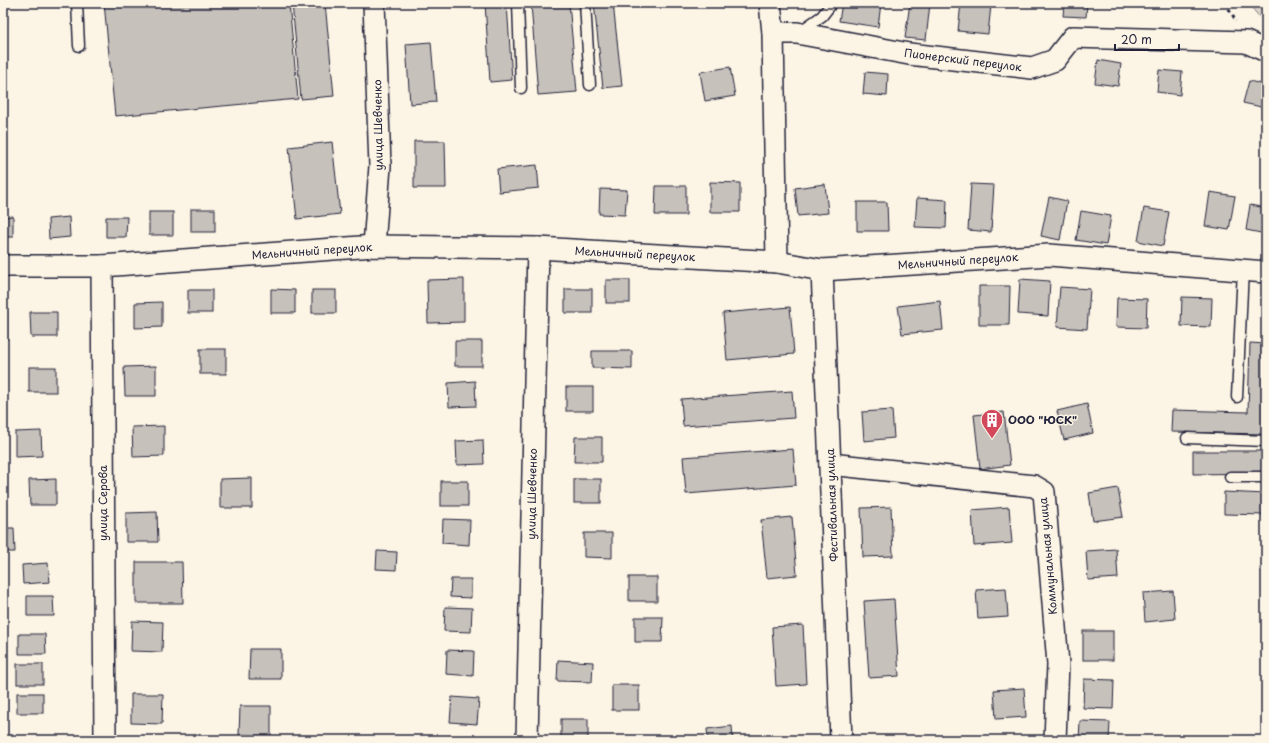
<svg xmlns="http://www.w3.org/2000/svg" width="1269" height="743" font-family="'Playpen Sans',sans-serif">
<rect width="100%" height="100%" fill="#fcf5e5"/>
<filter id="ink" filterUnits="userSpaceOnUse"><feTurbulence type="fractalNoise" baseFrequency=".025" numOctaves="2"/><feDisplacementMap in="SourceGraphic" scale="8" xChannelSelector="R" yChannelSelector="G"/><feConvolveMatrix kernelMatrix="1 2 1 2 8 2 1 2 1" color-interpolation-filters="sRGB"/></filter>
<g filter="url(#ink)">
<path fill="#dcd6cc" stroke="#7f7c84" d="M1248,3h18v22z"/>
<g fill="#c6c1bb" stroke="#22223b">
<path d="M104,3h185l9,96 -183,17z"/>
<path d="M292,3h33l9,93 -33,3z"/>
<path d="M485,3h22l5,77 -22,2z"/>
<path d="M548,3h21l8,89 -39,3 -7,-91z"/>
<path d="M594,3h19l9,83 -19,2z"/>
<path d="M842,3h39l-3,24 -39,-6z"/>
<path d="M910,3h20l-4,37 -21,-2z"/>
<path d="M961,3l30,2 -3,29 -30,-3z"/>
<path d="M1064,3h23l-1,14 -23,-1z"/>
<path d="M431,42l5,60 -26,2 -4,-60z"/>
<path d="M1098,60l23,4 -3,22 -23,-3z"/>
<path d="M730,67l5,29 -30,5 -5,-29z"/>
<path d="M1159,70l23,2 -2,23 -23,-3z"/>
<path d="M865,72l23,2 -1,22 -24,-2z"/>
<path d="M1249,81l17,4v23l-23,-5z"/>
<path d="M414,141h31l1,47h-32z"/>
<path d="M332,142l8,72 -43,5 -8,-72z"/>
<path d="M537,165l2,23 -40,4 -2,-23z"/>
<path d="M710,182l30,1v29h-30z"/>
<path d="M825,184l3,29 -30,3 -3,-28z"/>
<path d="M971,184l23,1 -3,47 -23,-2z"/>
<path d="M656,186h30v29h-31z"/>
<path d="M600,189l27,1 -2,25 -26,-1z"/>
<path d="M1210,192l25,4 -6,34 -24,-4z"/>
<path d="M1049,197l18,4 -7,39 -19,-4z"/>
<path d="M917,198l30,2 -1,28 -31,-1z"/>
<path d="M857,202h30l1,29h-31z"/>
<path d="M1250,205l16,3v26l-20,-4z"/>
<path d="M1144,208l25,4 -6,34 -25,-5z"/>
<rect x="191" y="209" width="24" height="23"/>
<path d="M1081,211l30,5 -5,29 -30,-5z"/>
<rect x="149" y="212" width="24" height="23"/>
<path d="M13,216v21h-10v-20z"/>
<path d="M69,217l1,20 -21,2 -1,-20z"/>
<path d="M106,217h21l-1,20h-20z"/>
<path d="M464,279v43l-36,1 -1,-43z"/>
<path d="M1020,279l30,2 -2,35 -30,-2z"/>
<rect x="606" y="280" width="24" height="23"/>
<path d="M979,286h31l-1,39h-30z"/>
<path d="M1060,287l30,2 -3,40 -30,-2z"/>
<path d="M271,289l24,1v23h-24z"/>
<rect x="565" y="289" width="27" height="24"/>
<rect x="188" y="290" width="24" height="23"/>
<rect x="312" y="290" width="24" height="23"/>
<path d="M1182,297l30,1 -1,29 -30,-1z"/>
<path d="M1117,298l30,1 -1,29 -30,-1z"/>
<path d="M940,301l3,29 -41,4 -4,-28z"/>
<path d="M162,302v25l-27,1v-25z"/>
<path d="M790,307l4,47 -67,6 -4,-47z"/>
<rect x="3" y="311" width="4" height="28"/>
<path d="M30,312h27v25h-26z"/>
<rect x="455" y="341" width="27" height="25"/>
<path d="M1250,343l16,1v90l-95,-2 1,-22 76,2z"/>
<rect x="200" y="349" width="26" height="25"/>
<path d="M592,351h40v18l-40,-1z"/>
<path d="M156,366v30h-31l-1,-29z"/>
<rect x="29" y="367" width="27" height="25"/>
<path d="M475,381l1,25 -27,1 -1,-24z"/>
<rect x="566" y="387" width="27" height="24"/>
<path d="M792,391l2,27 -111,8 -2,-27z"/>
<path d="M1087,404l6,29 -29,7 -7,-29z"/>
<path d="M892,410l2,28 -30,3 -2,-29z"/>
<path d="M1004,412l6,53 -30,4 -6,-54z"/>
<path d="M164,426v30l-31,1 -1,-30z"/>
<path d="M41,431l1,25 -27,1v-25z"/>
<path d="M575,437h27v25h-28z"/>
<path d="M483,440l1,24 -27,1 -1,-24z"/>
<path d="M793,449l3,36 -110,9 -3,-37z"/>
<path d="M1193,451h73v22l-73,1z"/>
<path d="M252,478v30h-32v-29z"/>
<path d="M56,479v26h-26l-1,-25z"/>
<rect x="574" y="479" width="27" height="24"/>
<rect x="441" y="481" width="27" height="25"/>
<path d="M1118,488l5,29 -30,4 -4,-28z"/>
<path d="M1224,492l42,2v21l-42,-1z"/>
<path d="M891,507l2,49 -30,1 -2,-49z"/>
<path d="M1009,507l3,36 -38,3 -2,-36z"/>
<path d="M157,512l1,30h-32v-29z"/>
<path d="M792,517l5,58 -30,3 -6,-58z"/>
<path d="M443,519l27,1 -1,25 -27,-2z"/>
<path d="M3,528h11l1,24h-12z"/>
<path d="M584,533h28v25l-28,-1z"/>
<path d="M1116,549l2,29 -30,2 -2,-29z"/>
<path d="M377,551l20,1 -1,18 -20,-1z"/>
<path d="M136,562h46l1,41h-47z"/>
<path d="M48,563l2,19 -27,2 -1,-19z"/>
<rect x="629" y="577" width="28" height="24"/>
<path d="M451,579h20v19l-21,-1z"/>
<path d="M1006,588l2,29 -30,2 -2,-29z"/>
<path d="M1173,591l2,28 -30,3 -2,-29z"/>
<path d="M27,596h26l1,20h-27z"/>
<path d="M894,599l5,77 -30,2 -5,-77z"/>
<path d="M445,607l27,1 -1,24 -27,-1z"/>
<path d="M635,617h28l-1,25h-27z"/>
<path d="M132,621l31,1 -1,30 -31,-1z"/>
<path d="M803,625l3,59 -30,2 -4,-59z"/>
<rect x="1083" y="631" width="30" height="29"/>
<path d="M19,634h26l1,20h-27z"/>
<path d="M250,649h31v30h-32z"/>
<path d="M447,650l27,1 -1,25 -27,-2z"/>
<path d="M558,660l35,2 -1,20 -35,-1z"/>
<rect x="17" y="664" width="26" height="20"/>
<path d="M1084,679l30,1 -1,29 -30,-1z"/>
<rect x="612" y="685" width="27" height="25"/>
<path d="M1024,688l2,29 -30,2 -2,-29z"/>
<rect x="17" y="693" width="26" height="20"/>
<path d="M131,694h32l-1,30 -31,-1z"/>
<path d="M452,697l27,2 -2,25 -27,-2z"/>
<path d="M240,706h31v30l-32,-1z"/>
<rect x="561" y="719" width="27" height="21"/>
<path d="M1080,721l30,1 -1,18h-30z"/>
<path d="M732,726l1,14h-25l-1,-11z"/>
</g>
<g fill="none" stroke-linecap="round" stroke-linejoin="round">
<g stroke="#22223b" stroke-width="13">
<g id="lane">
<path d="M77,3l2,43"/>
<path d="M518,3l3,85"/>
<path d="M585,3l5,82"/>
<path d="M799,32l23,-16 10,-13"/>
<path d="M1237,397l6,-128"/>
<path d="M1187,438l79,3"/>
<path d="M1230,477h36"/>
</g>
</g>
<g stroke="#22223b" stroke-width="24">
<g id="street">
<path d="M770,3l3,30 4,229"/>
<path d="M773,33h24l112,21 123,14 23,-8 18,-23 173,5 20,9"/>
<path d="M374,246l6,-80 -6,-163"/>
<path d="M3,266h99l272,-20 164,2 239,14 45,8 227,-15 217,17"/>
<path d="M102,266l3,474"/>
<path d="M822,270l19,470"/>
<path d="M830,464l204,22 10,6 14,172 -3,76"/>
<path d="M527,740l11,-492"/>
</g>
</g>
<path stroke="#22223b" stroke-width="2.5" stroke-dasharray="4 3" stroke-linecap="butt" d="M1225,3l11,18"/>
<use href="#lane" stroke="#fcf5e5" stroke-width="10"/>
<use href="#street" stroke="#fcf5e5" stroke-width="21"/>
</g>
</g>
<defs>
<g id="building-pin" transform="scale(1.15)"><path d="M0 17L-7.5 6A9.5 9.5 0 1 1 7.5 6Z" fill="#d1495b" stroke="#fcf5e5"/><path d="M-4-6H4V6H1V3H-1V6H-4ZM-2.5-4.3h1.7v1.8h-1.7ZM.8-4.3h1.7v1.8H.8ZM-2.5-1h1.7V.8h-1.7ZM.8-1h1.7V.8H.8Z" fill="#fff"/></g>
</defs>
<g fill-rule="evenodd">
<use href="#building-pin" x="992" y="420"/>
</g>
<g text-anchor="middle" stroke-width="3" stroke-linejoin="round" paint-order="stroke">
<g font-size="11" fill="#22223b" stroke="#fcf5e5">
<text transform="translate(963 60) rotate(7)" y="4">Пионерский переулок</text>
<text transform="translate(378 125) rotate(-91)" y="4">улица Шевченко</text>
<text transform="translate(312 251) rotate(-4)" y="4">Мельничный переулок</text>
<text transform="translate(635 254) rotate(3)" y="4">Мельничный переулок</text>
<text transform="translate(958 261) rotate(-4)" y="4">Мельничный переулок</text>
<text transform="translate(532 494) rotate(-89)" y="4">улица Шевченко</text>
<text transform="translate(103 503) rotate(-90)" y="4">улица Серова</text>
<text transform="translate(832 505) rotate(-92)" y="4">Фестивальная улица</text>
<text transform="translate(1048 556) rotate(-95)" y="4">Коммунальная улица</text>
</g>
<g font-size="11" font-weight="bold" fill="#22223b" stroke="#fcf5e5" text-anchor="start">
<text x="1008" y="424">ООО "ЮСК"</text>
</g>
</g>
<rect width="1269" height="743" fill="none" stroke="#fcf5e5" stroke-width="16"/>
<rect x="8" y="8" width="1253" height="727" fill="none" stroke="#22223b" stroke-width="1.5" filter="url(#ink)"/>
<path d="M1115 44v6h64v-6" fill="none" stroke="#22223b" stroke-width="2"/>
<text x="1121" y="44" font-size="12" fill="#22223b" stroke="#fcf5e5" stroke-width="3" paint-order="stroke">20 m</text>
</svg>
